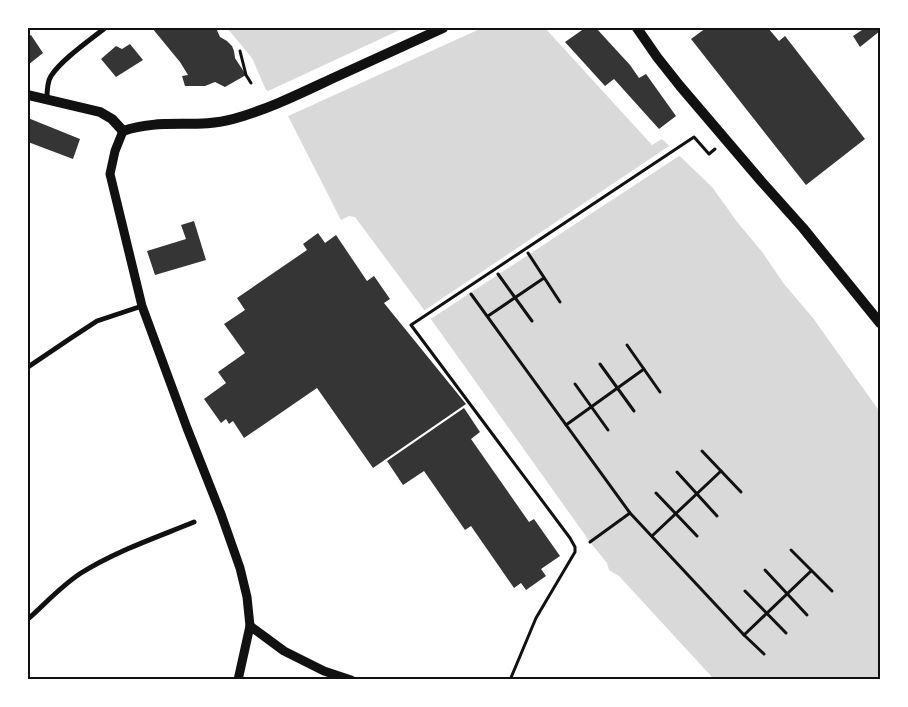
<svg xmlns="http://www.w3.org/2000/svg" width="908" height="707" font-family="'Zilla Slab',serif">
<rect width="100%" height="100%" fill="#fff"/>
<path fill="#d9d9d9" d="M227,28h318l107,117 10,-6 50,48 26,36 25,30 21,31 29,34 67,94v267h-168l-1,-3 -92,-100 -10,-6 -2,-7 -17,-21 -157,-220 -78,-105 -6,-1 -8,4 -53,-104 -23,-28 -13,-30z"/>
<g fill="#fff">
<path d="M404,28h78l-196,89 -20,-25z"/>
<path d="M672,144l10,10 -253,166 -7,-8z"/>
</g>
<g fill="#353535">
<path d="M152,28h64l4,9 7,4 5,5 2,5 1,7 11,17 -21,12 -10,-5 -10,4h-20l-3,-10 6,-1 -8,-13z"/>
<path d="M585,28h11l34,37 9,13 7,-4 30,42 -17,13 -45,-50 -9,7 -40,-44z"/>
<path d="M706,28h62l11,13 6,-5 80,103 -59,46 -115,-146z"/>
<path d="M865,28h15v3l-20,16 -7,-11z"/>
<path d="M31,35l12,18 -15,12v-28z"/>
<path d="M130,44l13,16 -27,17 -15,-18 15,-13 6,3z"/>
<path d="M28,118l52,21 -7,20 -45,-17z"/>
<path d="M194,221l12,39 -51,15 -8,-24 39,-12 -5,-14z"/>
<path d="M318,233l7,10 11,-8 31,46 7,-5 16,23 -6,4 82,101 -93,64 -56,-80 -73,50 -11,-17 -4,3 -3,-5 -5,4 -17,-24 22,-16 -8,-11 27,-19 -21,-29 21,-14 -8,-12 70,-48 -4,-6z"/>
<path d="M464,408l16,24 -9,7 58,83 5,-3 26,37 -19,13 5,7 -20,14 -5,-7 -7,5 -43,-62 -6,4 -41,-59 -21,14 -16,-24z"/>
</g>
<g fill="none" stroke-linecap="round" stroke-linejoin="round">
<g stroke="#111" stroke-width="3">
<path d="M240,51l6,24 5,8"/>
<path d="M528,253l32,49"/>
<path d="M498,274l34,47"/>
<path d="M471,294l159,219 114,122 20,19"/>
<path d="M488,316l56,-38"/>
<path d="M627,345l33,47"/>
<path d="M600,364l34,47"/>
<path d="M575,384l33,46"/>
<path d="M566,425l78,-56"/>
<path d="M702,451l39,41"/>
<path d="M677,472l40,44"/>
<path d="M656,493l41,43"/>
<path d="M652,536l69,-65"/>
<path d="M590,542l40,-29"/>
<path d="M791,550l41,41"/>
<path d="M765,570l42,45"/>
<path d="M745,591l41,42"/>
<path d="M744,635l67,-64"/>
<path d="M510,680l26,-62 39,-66v-5l-5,-9 -159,-213 283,-188 15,17 6,-5"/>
</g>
<g stroke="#111" stroke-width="5">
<path d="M47,99c0,-7 0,-17 4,-23 10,-16 39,-36 54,-48"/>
<path d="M28,367l43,-29 26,-17 45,-15"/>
<path d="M28,619c17,-15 33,-33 53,-46 35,-22 74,-35 113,-51"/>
</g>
<g stroke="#111" stroke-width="9">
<path d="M123,131l-8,20 -5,23 32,132 45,122 34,86 19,54 7,29 3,29 -12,54"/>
<path d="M250,626l34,25 40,20 27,9"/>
</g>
<g stroke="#111" stroke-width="10">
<path d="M637,28l20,29 23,29 81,95 42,47 77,95"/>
<path d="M28,95l72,17 12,7 11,12c37,-13 74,-2 110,-12 33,-9 64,-24 96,-39 38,-17 76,-35 114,-52"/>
</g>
</g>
<rect width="908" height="707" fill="none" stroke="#ffffff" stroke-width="58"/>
<rect x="29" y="29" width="850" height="649" fill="none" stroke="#111" stroke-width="2"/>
</svg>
